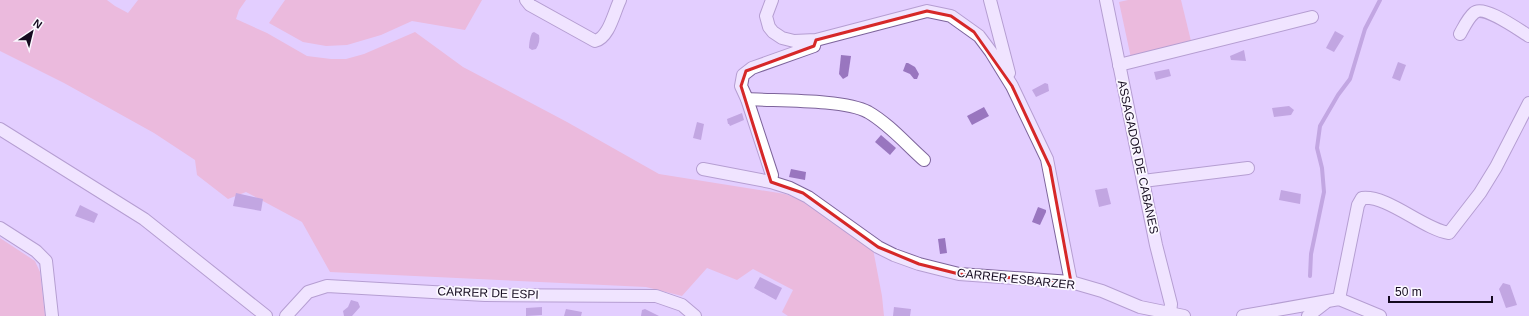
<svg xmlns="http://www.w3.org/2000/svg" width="1529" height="316" font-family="Arial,sans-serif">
<rect width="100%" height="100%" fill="#e3ceff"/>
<g fill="#f3a2b4">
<path d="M0,0h107l8,6 13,7 10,-13h108l-7,10 -3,9 31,14 40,23 24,3h15l18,-5 51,-22 48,35 104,55 92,52 126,20 16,6 72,49 9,47 2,20h-96l-6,-4 11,-22 -40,-21 -16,11 -30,-12 -25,28 -36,-9 -316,-15 -28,-50 -56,-30 -18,7 -31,-24 -2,-15 -41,-27 -90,-50 -64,-32z"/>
<path d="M285,0h197l-17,30 -53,-9 -31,14 -34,10 -21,1 -23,-4 -34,-19z"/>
<path d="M1128,0h53l10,41 -60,17 -12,-56z"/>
<path d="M0,238l35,23 5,11 5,44h-45z"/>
</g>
<g fill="#9976bf">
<path d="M1335,31l9,5 -10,16 -8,-4z"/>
<path d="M534,32l5,3c1,5 0,9 -3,14l-4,1 -3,-2c0,-4 1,-11 3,-15z"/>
<path d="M1244,50l2,11 -15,-1 -1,-4z"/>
<path d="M841,55l10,1 -3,20 -5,3 -4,-5z"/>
<path d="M1398,62l8,3 -6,16 -8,-3z"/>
<path d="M906,63h2l7,4 4,7 -2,5h-3l-4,-5 -7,-3z"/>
<path d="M1169,69l2,7 -15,4 -2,-8z"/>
<path d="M1045,83l3,1 1,7 -13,6 -4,-7z"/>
<path d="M1289,106l5,4 -3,5 -17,2 -2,-9z"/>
<path d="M984,107l5,9 -17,9 -5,-9z"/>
<path d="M742,113l2,7 -14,6 -1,-2h-1l-1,-5z"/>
<path d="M697,122l7,2 -3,16 -8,-2z"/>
<path d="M881,135l15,13 -6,7 -15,-13z"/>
<path d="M791,169l15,3 -1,8 -16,-3z"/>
<path d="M1107,188l4,16 -12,3 -4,-17z"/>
<path d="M1281,190l20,4 -1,10 -21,-4z"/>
<path d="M236,193l27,6 -2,12 -28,-5z"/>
<path d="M80,205l18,9 -4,9 -19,-7z"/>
<path d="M1038,207l8,3v2l-6,13 -8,-3z"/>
<path d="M945,238l2,15 -7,1 -2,-15z"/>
<path d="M760,277l22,11 -6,12 -22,-12z"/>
<path d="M1503,283l7,2 7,20 -11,3 -7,-19z"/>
<path d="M351,300l7,2 2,5 -8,9h-8l-1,-5 5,-4z"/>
<path d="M542,307v8l-16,1v-8z"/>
<path d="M894,307l17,2 -1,7h-17z"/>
<path d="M566,309l16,3 -1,4h-17z"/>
<path d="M645,309l14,7h-18l1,-6z"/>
</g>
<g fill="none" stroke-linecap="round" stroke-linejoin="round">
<path stroke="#9976bf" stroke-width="4" d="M1310,276l1,-22 13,-62 -2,-24 -5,-20 3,-22 18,-31 12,-16 15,-50 15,-29"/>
<g stroke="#7d649b" stroke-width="14">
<g id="minor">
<path d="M526,0l4,5 65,36c14,-3 19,-29 25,-41"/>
<path d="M772,0l-6,16 3,11 4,5 9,6 12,3 22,-1 111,-29 24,5 28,20 12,16 21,34 35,73 24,123"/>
<path d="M990,0l19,73"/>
<path d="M1106,0l50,245 15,59 -1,9"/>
<path d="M1460,34c4,-7 8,-16 14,-21 9,-9 45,17 55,23"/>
<path d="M1119,65l193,-48"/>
<path d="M747,99c29,2 97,0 121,13 21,12 38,32 56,48"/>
<path d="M0,129l144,90 122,97"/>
<path d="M703,169l68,13 19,6 18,9 70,50 16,8 25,9 40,10 112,8 31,9 38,16 44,9"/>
<path d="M1143,181l105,-13"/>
<path d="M771,182l1,-7 -25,-76 -6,-13 2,-11 9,-7 62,-22 1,-5"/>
<path d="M0,228l36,23 10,10 6,55"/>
<path d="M1339,299l19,-94 4,-7c26,-3 61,31 87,35l31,-40 16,-26 33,-64"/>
<path d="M286,316l22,-24 19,-6 158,9 171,1 26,9 13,11"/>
<path d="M1243,316l96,-17 41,17"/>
<path d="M1308,316l17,-13"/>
</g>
</g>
<use href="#minor" stroke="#fff" stroke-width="12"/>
</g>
<path d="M0 0H1529V316H0ZM927,11l24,5 23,16 38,54 38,81 21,115 -112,-8 -40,-10 -41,-17 -75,-54 -32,-11 -30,-96 5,-15 68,-25 2,-6z" fill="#e3ceff" fill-opacity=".55" fill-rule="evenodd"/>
<path fill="none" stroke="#d62828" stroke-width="3" stroke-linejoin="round" d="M927,11l24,5 23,16 38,54 38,81 21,115 -112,-8 -40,-10 -41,-17 -75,-54 -32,-11 -30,-96 5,-15 68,-25 2,-6z"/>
<g text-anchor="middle" stroke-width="3.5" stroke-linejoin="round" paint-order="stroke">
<g font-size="12" fill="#140a1f" stroke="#fbf8ff">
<text transform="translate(1138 157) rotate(78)" y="4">ASSAGADOR DE CABANES</text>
<text transform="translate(1016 279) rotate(6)" y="4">CARRER ESBARZER</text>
<text transform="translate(488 293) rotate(2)" y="4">CARRER DE ESPI</text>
</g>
</g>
<g transform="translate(32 32) rotate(35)" stroke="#fbf8ff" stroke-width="3" paint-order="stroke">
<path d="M0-3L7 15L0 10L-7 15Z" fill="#140a1f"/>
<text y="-6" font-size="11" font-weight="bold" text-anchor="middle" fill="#140a1f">N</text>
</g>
<path d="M1389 296v6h103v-6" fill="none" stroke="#140a1f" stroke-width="2"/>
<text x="1395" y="296" font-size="12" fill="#140a1f" stroke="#fbf8ff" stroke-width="3" paint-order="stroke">50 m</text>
</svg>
